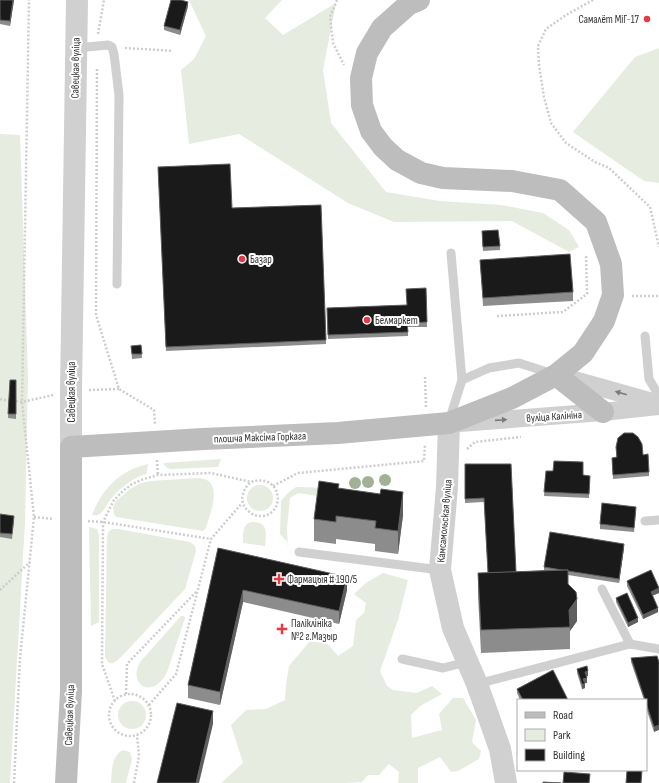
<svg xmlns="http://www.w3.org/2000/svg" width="659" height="783" font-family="'Sofia Sans Condensed',sans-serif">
<rect width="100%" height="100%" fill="#fff"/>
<g fill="#e6ecdf">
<path d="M189,0h93l-17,18 18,17 53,-32 -13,67 8,53 55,69 54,9 61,4 42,8 26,17 10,17 -10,5 -57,-31 -118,1 -46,-19 -109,-69 -50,10 -8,-74 13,-11 12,-23z"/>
<path d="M659,48v135l-15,-2 -71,-49 62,-75z"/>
<path d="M0,134l20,1 8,242 -3,145 -15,261h-10z"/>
<path d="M221,459l-3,8 -48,2 -4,-2 -3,-4z"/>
<path d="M148,464l-1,8 -1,2c-14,4 -27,15 -36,26 -3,4 -7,13 -12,15 -2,1 -3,0 -6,0 11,-27 27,-44 56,-51z"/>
<path d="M198,478c27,1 12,35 8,50l-3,3 -87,-14 -2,-3 -1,-6 2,-6 15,-13 11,-6 9,-2z"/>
<circle cx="260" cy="498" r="13"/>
<path d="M296,487l33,1 2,10 -33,-5 -8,5 -3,30 1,22v-7l-8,-9 1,-33 7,-8z"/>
<path d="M251,522c18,0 15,10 14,24l-22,-3c0,-9 -1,-18 8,-21z"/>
<path d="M89,527l8,2 2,7v86l-8,4z"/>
<path d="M113,529h5l72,13 5,4 1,5 -11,38 -65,69c-7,6 -11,9 -15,-2l2,-120 2,-5z"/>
<path d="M383,573l25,7 -10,40 -18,51 7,15 6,4 24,3 15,-7 10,8 -22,12 -9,9 1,23 30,-8 -3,-16 14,-16h10l13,22 -4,22 9,9 -2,8 -21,12 -7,1 -11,-15 -22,11v15h-20l1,-11 -10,-8 -10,11h-11l-6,7 -16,1h-125l22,-20 -12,-38 15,-15 20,-1 19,-9 1,-15 3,-19 21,-25 18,3 10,12 15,-10 3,-26 8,-7 2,-10 -12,-9 12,-11z"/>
<path d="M181,616h3l1,2c-4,12 -8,24 -12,36 -3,9 -5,19 -11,26 -16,18 -34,0 -21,-19z"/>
<circle cx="132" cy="715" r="14"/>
<path d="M123,750l7,2 2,7 -6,24h-15c1,-12 0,-27 12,-33z"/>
</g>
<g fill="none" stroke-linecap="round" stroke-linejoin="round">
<g stroke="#cdcdcd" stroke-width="2.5" stroke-dasharray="2 2" stroke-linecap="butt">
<path d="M337,0l-7,17 3,26 11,22"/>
<path d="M593,0l-27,15 -20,14 -8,17 1,19 5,32 7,26 15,20 29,19 14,6 41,39 9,40"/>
<path d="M98,34l6,-34"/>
<path d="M125,48l48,3"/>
<path d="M97,69l-1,246 23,74 35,21 1,15"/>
<path d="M632,296h27"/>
<path d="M497,316l66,-4 24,-18 -1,-40"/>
<path d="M425,377l1,30"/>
<path d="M89,390l30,-1"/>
<path d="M0,399l9,2"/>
<path d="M16,401l6,1 31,-7"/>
<path d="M467,449l8,-7 46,-5"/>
<path d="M157,460l1,15"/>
<path d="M273,486l25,-13 126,-12 1,-17"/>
<path d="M34,517l19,2"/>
<path d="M88,521l15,1 108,17"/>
<path d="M0,590l30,-28"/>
<path d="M126,694l1,-30 70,-73"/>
<circle cx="130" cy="715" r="21"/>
<path d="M115,701l-13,-37 1,-142 11,-22 9,-9 9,-7 12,-5 14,-4 53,-2 40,9c30,-10 36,30 12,34 -5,0 -9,0 -12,-3 -13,-8 -10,-23 0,-31"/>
<path d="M149,705l27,-31 35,-135 31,-36"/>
<path d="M14,783l6,-125 14,-141 -12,-115 7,-402"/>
<path d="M134,783l5,-27 -2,-21"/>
</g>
<g stroke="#d0d0d0" stroke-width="9">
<path d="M76,48l32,-3 4,2 2,7 5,41 -2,189"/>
<path d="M451,253l11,127"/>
<path d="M645,336l4,43 10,17"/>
<path d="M449,421l13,-41 27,-12 30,-5 34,11"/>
<path d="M645,521l14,-1"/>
<path d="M299,552l141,18"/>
<path d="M602,589l28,55"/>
<path d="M402,659l41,9 24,-6"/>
<path d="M477,684l153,-40 29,5"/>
</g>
<g stroke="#d0d0d0" stroke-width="18">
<path d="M560,376l96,27"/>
<path d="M459,423l144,-11 56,-6"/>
</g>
<g stroke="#d0d0d0" stroke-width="22">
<path d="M449,423l-2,64 -7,83 13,58 24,56 23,65 6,34"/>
<path d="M71,447v-56l6,-391"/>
</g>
<g stroke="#bdbdbd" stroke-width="22">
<path d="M556,375l47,37"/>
<path d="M66,783l5,-92v-244l132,-8 135,-6 111,-10 63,-25 44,-23 27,-22 21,-32 9,-26 -2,-31 -15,-42 -36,-32 -48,-9 -69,-3 -22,-5 -24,-13 -14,-13 -12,-16 -9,-26 -1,-27 6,-25 15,-25 27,-24 10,-4"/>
</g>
</g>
<g fill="#a2b095">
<circle cx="385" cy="480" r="6"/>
<circle cx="368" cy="482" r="6"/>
<circle cx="355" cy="483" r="6"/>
</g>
<g fill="#8c8c8c">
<path d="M0,0h14l-4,26 -10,-2z"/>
<path d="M188,6l-8,29 -16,-5v-4z"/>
<path d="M158,167l74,41 89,-3 5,139 -160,7z"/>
<path d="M482,236l18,10v4l-17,1z"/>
<path d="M480,260l93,32v9l-90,5z"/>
<path d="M426,288l1,39h-19v9l-80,3 -1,-31 79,-3z"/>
<path d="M141,345l1,13 -10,1 -1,-13z"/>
<path d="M10,380h6v39l-8,-1z"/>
<path d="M616,447l27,8 6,17v4l-36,3 -1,-21 4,-1z"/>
<path d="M465,464h46l5,108 28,-2v-3l80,-19 -5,35 -51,-8v9l9,37 -7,10v18l-89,4 -3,-57v-23h10l-4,-71 -19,1z"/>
<path d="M546,471h7l30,4 7,1 -1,22 -45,-2z"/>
<path d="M339,489l64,26 -5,39 -23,-3v-7l-39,-5v5l-22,-3v-22z"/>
<path d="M636,511l-2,21 -34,-3v-5z"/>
<path d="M0,514l14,6 -2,19 -12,-2z"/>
<path d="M218,548l129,42 -8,34 -96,-22 -23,103 -32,-7v-13z"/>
<path d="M627,581l32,7v5l-7,3 6,16 -15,7 -16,-33z"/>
<path d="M616,598l22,24 -10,5 -12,-25z"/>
<path d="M657,656l-3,76 -8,-24v-8h-2l-13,-38v-4z"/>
<path d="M577,669l11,7h-2l1,7h-2v5l-3,1 -5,-16z"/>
<path d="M517,689l51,11h-48l-3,-7z"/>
</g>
<g fill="#5f5f5f">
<path d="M13,0h1l-4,26v-5z"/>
<path d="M188,2v4l-8,29v-5z"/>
<path d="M403,492v23l-5,39v-23z"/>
<path d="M624,544v4l-5,35v-4z"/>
<path d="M347,577v13l-8,34v-13z"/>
<path d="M659,588v5l-8,3v-4z"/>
<path d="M243,590v12l-23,103v-13z"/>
<path d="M577,599v22l-7,10 -1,-21z"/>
<path d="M658,608v4l-15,7v-4z"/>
<path d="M638,618v4l-10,5v-4z"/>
<path d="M588,671v5l-3,1v-5z"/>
<path d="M587,678v5h-4v-4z"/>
<path d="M582,684h3v4l-3,1z"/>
<path d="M213,711v13l-14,59h-3z"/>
<path d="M659,725v5l-5,2v-5z"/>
</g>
<g fill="#1a1a1a" stroke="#5f5f5f">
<path d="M0,0h13l-3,21 -10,-1z"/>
<path d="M171,0h10l7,2 -8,28 -16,-4z"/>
<path d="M230,164l2,44 89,-3 5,135 -160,7 -8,-180z"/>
<path d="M498,230l2,16 -17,1 -1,-16z"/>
<path d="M570,254l3,38 -90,6 -3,-38z"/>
<path d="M426,288l1,34 -20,1 1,9 -80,3 -1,-27 80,-3 -1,-16z"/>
<path d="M141,345l1,9h-10l-1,-8z"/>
<path d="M10,380h6v34h-8z"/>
<path d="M624,433h9l5,4 4,7 1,11 5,-1 1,18 -36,3 -1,-17 5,-1 -1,-10 2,-9z"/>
<path d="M554,461l29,1v13l7,1 -1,18 -45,-2 2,-21h7z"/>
<path d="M465,464h46l5,108 -28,1 -4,-75 -19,1z"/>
<path d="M319,481l20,3 -1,4 42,6 1,-5 22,3 -5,39 -23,-3 1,-7 -40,-5v6l-22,-3z"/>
<path d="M602,503l34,4 -2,21 -34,-4z"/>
<path d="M0,514l14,2 -2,18 -12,-1z"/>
<path d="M550,532l74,12 -5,35 -51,-8v-1h-6l-18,-3z"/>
<path d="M218,548l129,29 -8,34 -96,-21 -23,102 -32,-7z"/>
<path d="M568,570v14l8,8 1,7 -8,11 1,17 -89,3 -3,-57z"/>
<path d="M651,570l8,18 -8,4 7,16 -15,7 -16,-34z"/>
<path d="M627,593l11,25 -10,5 -12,-25z"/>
<path d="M657,656l2,6v63l-5,2 -8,-24v-3h-1l-14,-42z"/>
<path d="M587,666l1,5 -3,1 2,6 -4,1 2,5h-3l-5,-15z"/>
<path d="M553,670l15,30h-45l-6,-11z"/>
<path d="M177,703l36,8 -17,72h-39z"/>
<path d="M627,770h15l-1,13h-15z"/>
<path d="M564,772l26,2 -1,9h-26z"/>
<path d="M543,782l18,1h-18z"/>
</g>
<defs><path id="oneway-solid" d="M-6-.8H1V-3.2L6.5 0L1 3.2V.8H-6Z"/></defs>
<g fill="#7a7a7a">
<use href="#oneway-solid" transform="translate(621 393) rotate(-164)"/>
<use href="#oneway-solid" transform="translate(501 420) rotate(-4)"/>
</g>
<g fill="#e63946" stroke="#fff" stroke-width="1.5">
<circle cx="647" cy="19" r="4"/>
<circle cx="242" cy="259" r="4"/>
<circle cx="367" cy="320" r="4"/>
<path d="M277 573h4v4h4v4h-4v4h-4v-4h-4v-4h4z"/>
<path d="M280 623h4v4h4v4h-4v4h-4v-4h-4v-4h4z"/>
</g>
<g text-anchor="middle" stroke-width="4" stroke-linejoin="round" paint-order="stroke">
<g font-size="11" fill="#333" stroke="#fff" text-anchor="start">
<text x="639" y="23" text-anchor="end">Самалёт МіГ-17</text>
<text x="250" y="263">Базар</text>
<text x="375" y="324">Белмаркет</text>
<text x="287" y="583">Фармацыя # 190/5</text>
<text x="291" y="627">Паліклініка<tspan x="291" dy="13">№2 г.Мазыр</tspan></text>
</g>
<g font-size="11" fill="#333" stroke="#fff">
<text transform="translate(75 68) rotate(-89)" y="4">Савецкая вуліца</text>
<text transform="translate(71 392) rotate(-90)" y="4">Савецкая вуліца</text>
<text transform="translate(554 416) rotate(-4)" y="4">вуліца Калініна</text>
<text transform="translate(260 437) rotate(-2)" y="4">плошча Максіма Горкага</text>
<text transform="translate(444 521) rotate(-85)" y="4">Камсамольская вуліца</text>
<text transform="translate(69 715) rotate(-88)" y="4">Савецкая вуліца</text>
</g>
</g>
<rect x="517" y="699" width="130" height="72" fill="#ffffff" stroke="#adadad"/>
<rect x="525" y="712" width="20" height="6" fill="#bdbdbd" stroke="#adadad"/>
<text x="553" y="719" font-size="12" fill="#333333">Road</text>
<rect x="525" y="729" width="20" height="12" fill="#e6ecdf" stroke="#adadad"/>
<text x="553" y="739" font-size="12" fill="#333333">Park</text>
<rect x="525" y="749" width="20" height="12" fill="#1a1a1a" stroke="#adadad"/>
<text x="553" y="759" font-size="12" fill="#333333">Building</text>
</svg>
